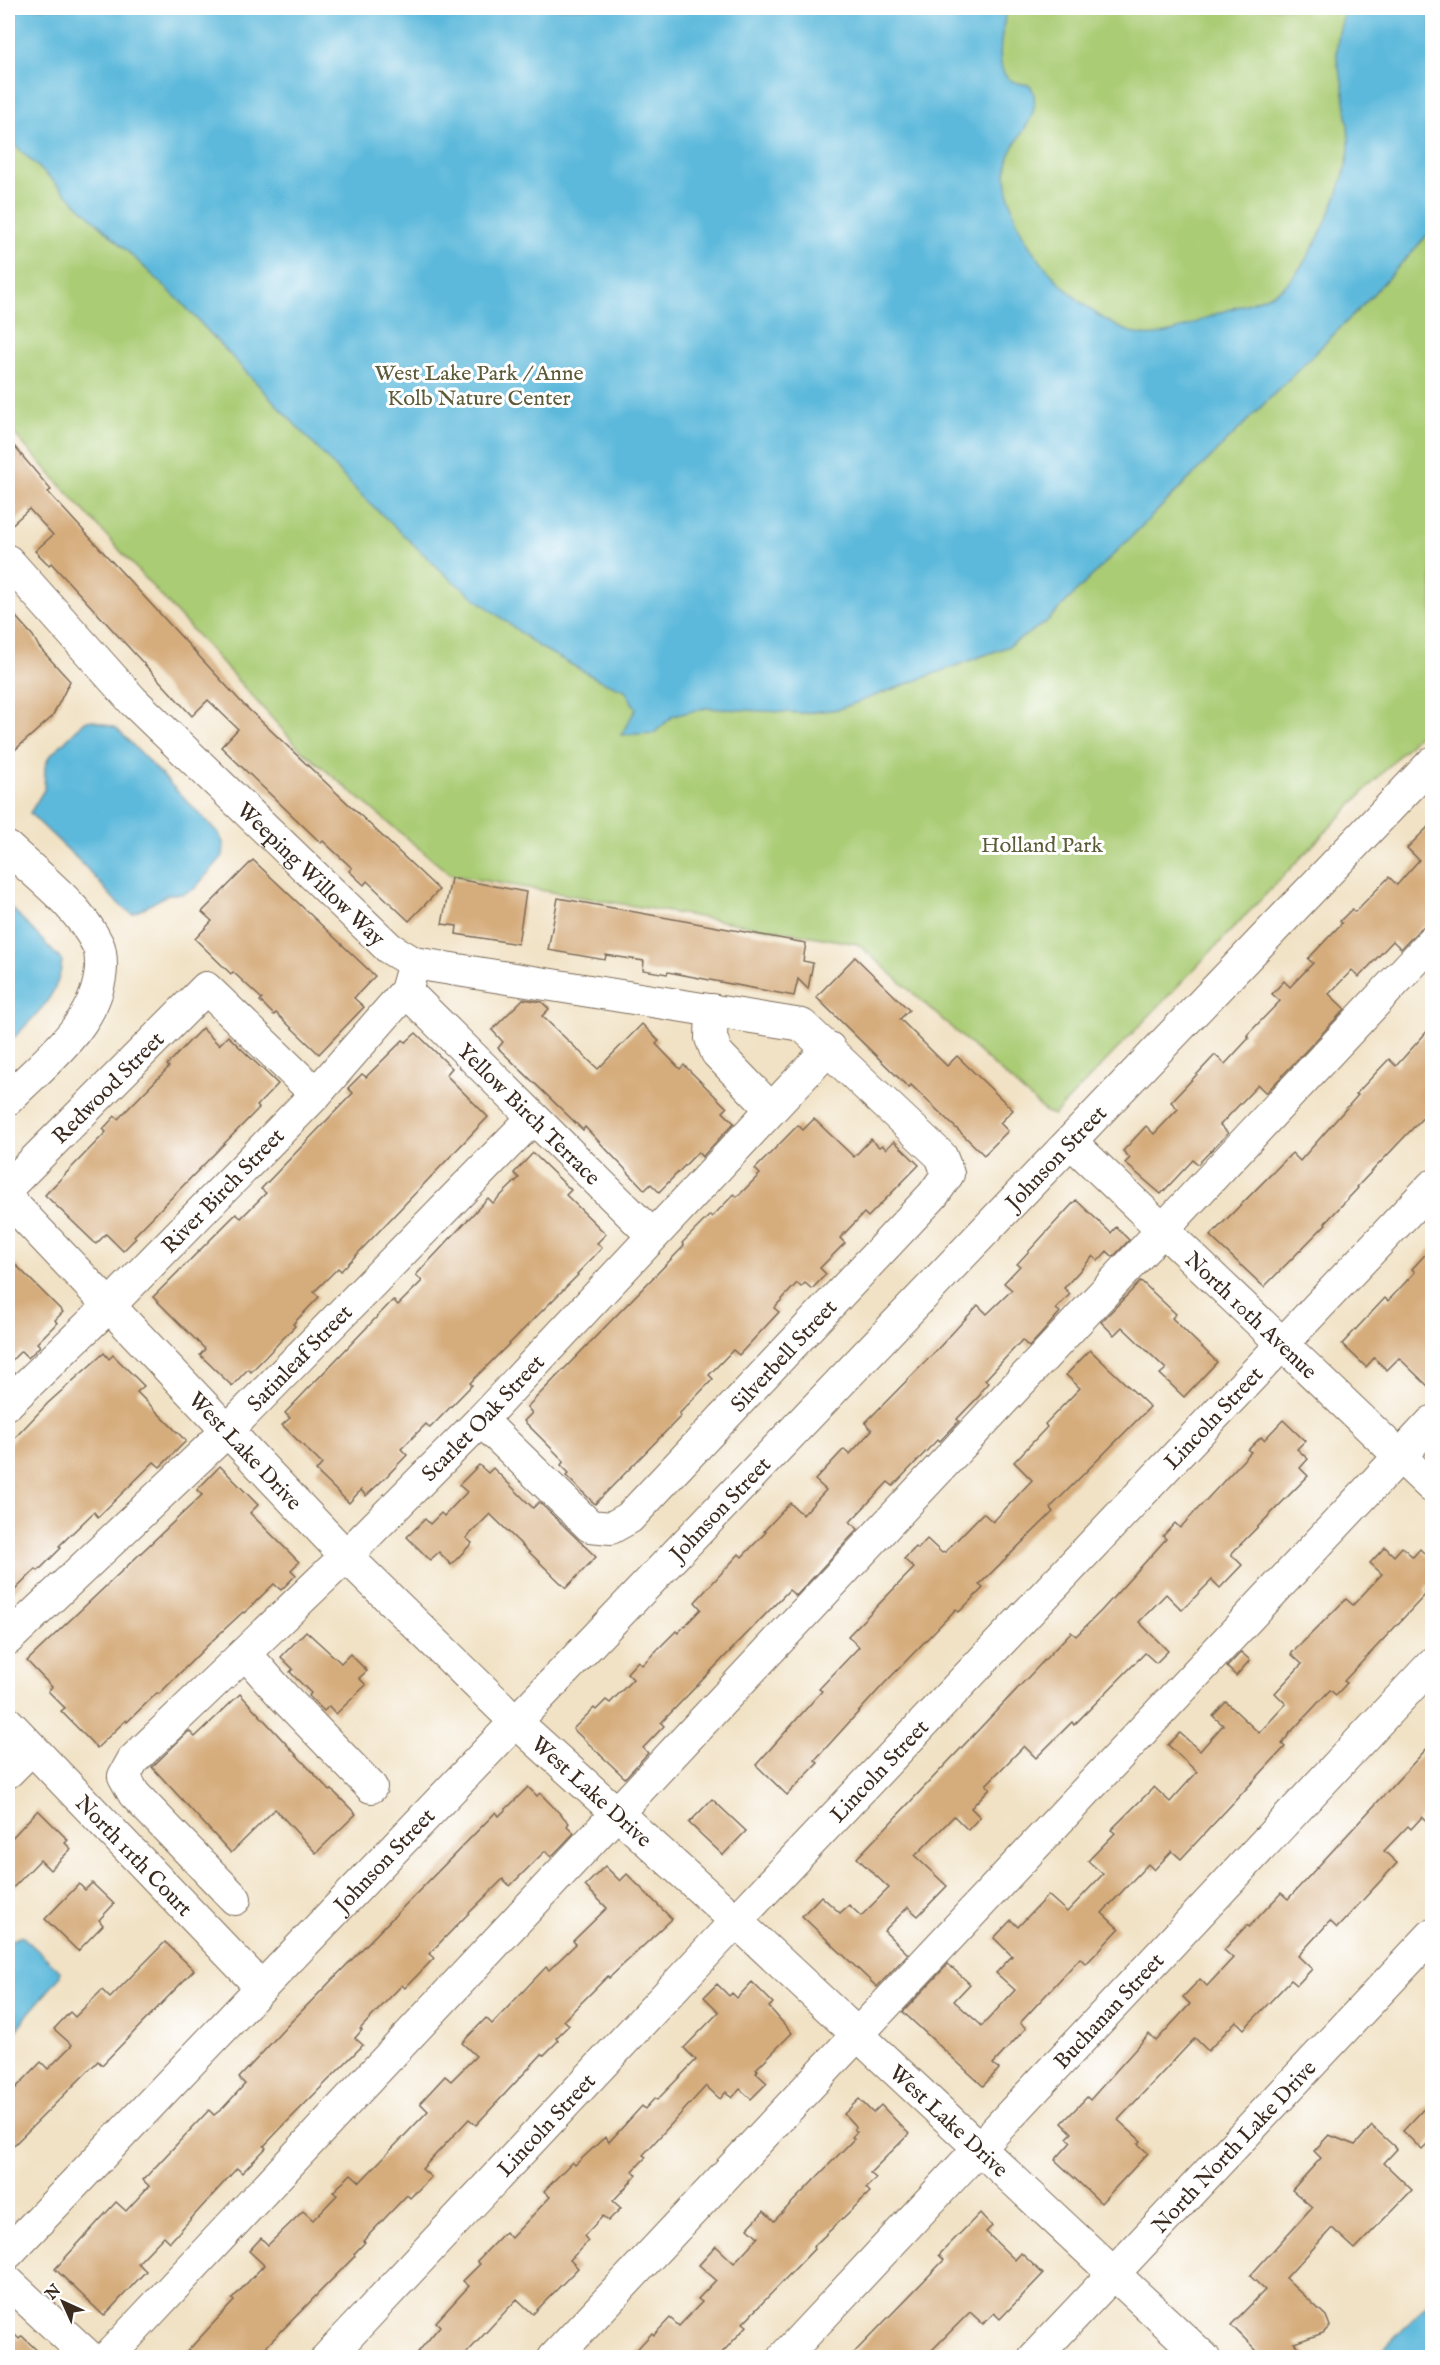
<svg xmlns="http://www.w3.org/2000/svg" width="1440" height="2365" font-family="'IM FELL English',serif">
<rect width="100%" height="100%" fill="#fff"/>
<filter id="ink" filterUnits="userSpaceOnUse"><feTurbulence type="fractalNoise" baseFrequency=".0167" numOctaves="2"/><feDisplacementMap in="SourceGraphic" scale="12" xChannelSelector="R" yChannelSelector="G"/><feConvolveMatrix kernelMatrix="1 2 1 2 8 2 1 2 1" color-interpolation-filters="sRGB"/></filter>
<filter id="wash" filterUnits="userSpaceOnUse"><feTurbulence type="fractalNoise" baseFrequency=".008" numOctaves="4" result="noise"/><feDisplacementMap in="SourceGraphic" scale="24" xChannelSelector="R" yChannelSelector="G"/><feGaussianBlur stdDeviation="1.35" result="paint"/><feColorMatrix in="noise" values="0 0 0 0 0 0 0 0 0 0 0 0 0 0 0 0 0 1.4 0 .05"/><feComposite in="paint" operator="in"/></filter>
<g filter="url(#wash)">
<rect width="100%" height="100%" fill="#f1e2c5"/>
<path fill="#aacc75" stroke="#727b4a" stroke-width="1.5" d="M8,8h1424v199l-650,505 21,1 36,-4 170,-63 37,-24 315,-315 71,-77v491l-378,394 -8,-3 -188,-168 -407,-69 -152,-127 -291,-321z"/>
<g fill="#5db9db" stroke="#4c727c" stroke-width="1.5">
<path d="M8,8h999c-3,16 -14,58 1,70 6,6 15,5 23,8 14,30 -16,48 -23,74 -5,19 2,44 9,62 17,43 76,100 120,112 28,7 61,-14 87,-23 18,-6 39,-11 55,-21 29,-17 70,-111 70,-144 0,-19 -3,-40 -6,-59 -1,-10 -6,-20 -6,-31 -1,-17 4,-32 9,-48h86v222l-71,77 -315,315 -37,24 -170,63 -36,4 -98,-5 -32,8 -19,17 -33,2 15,-26 -11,-19 -26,-10 -61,-34 -89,-68 -91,-86 -178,-191 -164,-155 -8,-12z"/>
<path d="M92,720l24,8 103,106 5,11 -1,11 -29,33 -12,5h-13l-36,20c-19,-10 -29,-28 -43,-42 -19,-21 -41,-39 -60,-59l14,-23 1,-23 4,-10 35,-35z"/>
<path d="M8,904l54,57c-3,38 -30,56 -54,83z"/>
<path d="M22,1936l38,35v6l-32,37 -20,30v-102z"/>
<path d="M1432,2300v57h-56z"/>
</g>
<g id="blocks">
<g fill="#d5ac7b">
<path d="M8,439l43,51 -3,2 195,212 196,186 -30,31 -42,-40 -3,4 -15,-14 3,-3 -29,-27 -2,2 -100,-96 17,-18 -30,-29 -16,16 -141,-153 -2,2 -14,-14 18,-16 -24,-26 -21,19z"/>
<path d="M8,608l25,28 6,11 31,34 -18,36 -44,39z"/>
<path d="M1432,823v97l-13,10 -18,19 -8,-8 -34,36 -7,-7 -23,24 16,15 -79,84 -8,-8 -38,40 8,8 -30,31 -5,-4 -32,34 -36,-31 5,-5 -7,-7 23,-25 8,8 24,-25 -7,-7 44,-47 10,9 24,-26 -2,-3 33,-34 -8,-7 12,-13 6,6 23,-24 -5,-4 34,-36 -2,-2 12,-12 3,3 34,-35 8,8 22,-25 -12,-12z"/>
<path d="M253,860l122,116 -21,22 10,9 -45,47 -43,-41 -2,2 -14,-14 2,-2 -29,-27 -2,2 -36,-35 17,-18 -10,-9z"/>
<path d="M451,878l75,14 -8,52 -62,-10 1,-8 -15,-2z"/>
<path d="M558,898l248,45 -3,18 10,2 -5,26 -10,-10 -4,17 -126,-24 -1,2 -24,-4 1,-9 -38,-6 -1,5 -57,-10z"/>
<path d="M855,957l54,53 -9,9 47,47 10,-10 56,54 -13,13 8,8 -24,24 -73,-70 -2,3 -93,-91z"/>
<path d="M523,999l19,3 7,7 -7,7 56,53 44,-45 17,17 -3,3 24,25 4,-4 43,43 -4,4 11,11 -32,34 -4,-5 -39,40 -8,-8 -6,6 -60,-63 -2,3 -85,-82 5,-6 -11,-12z"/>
<path d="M1432,1026v82l-75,79 1,1 -33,35 1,1 -62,63 -54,-51 82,-83 8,8 58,-66 -2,-1 33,-35 7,7z"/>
<path d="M202,1028l17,17 9,-9 50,48 -21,22 2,2 -125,128 2,2 -13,13 -17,-17 -10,10 -51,-49 61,-63 -3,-3 12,-13 3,3 51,-52 -2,-2z"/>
<path d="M416,1033l36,35 -6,7 42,42 -147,154 -3,-3 -24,24 5,5 -26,27 2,2 -44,46 -3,-3 -16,17 -32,-31 5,-6 -52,-52 83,-83 5,4 25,-25 -5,-4 92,-96 -5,-5 14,-14 4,3 37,-37 3,2z"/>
<path d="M814,1119l40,38 17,-18 8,8 3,-2 4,4 8,-8 25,24 -51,52 -4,-4 -24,25 5,5 -25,25 6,6 -14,15 -7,-6 -4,4 -4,-4 -23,25 5,4 -40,43 -6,-5 -24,25 4,4 -34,35 2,2 -86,88 -29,-28 3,-3 -8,-8 3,-4 -40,-40 8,-8 -5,-6 157,-161 -2,-3 28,-28 2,2 22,-23 3,3 23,-23 -5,-5 43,-44 5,5z"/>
<path d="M533,1153l38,37 -5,5 40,39 -9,9 5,5 -25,26 1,1 -108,108 2,2 -42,43 -4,-4 -25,25 6,6 -20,21 -21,20 -5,-6 -12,13 -33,-32 6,-7 -40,-39 8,-7 -5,-5 108,-113 5,5 24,-24 -6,-6 72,-77 5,5 26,-25 -5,-5z"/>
<path d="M1076,1200l35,33 5,-6 13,13 -16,17 -6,-6 -9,10 -5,-5 -29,32 6,6 -14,15 4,3 -19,22 -12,13 -7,-7 -37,40 3,3 -8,9 1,2 -24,25 2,2 -19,20 -2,-2 -45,47 -5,-4 -38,40 8,7 -62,67 -7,-6 -128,133 3,3 -21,22 5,5 -23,25 -52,-49 21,-21 2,2 10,-10 4,3 23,-24 -6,-6 11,-12 4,4 34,-34 2,2 23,-24 -6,-7 44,-48 3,3 24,-25 -2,-1 26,-28 13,12 23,-25 -11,-10 29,-31 6,5 22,-24 -7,-7 69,-70 44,-48 9,9 25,-24 -8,-7 16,-17 -3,-2z"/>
<path d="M1432,1247v143l-33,-32 -12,12 -13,-12 -8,9 -24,-23 43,-46 3,3 27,-29 -3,-3z"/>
<path d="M8,1257l55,55 -8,8 2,3 -20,20 3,3 -12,12 -7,-7 -13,13z"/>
<path d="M1141,1281l35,33 -4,4 45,44 -33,35 -24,-23 6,-5 -44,-42 -8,8 -13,-13z"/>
<path d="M1090,1350l60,57 -100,101 3,4 -74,73 4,3 -24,24 -3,-3 -74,77 -67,74 3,3 -31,32 -31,-30 66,-74 -3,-2 40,-42 -11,-11 66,-68 -10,-9 12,-12 2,2 9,-10 15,14 3,-1 38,-39 10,9 39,-42 -18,-18 33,-35 -2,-3 35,-36 -14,-13z"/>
<path d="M104,1353l5,6 4,-4 31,31 -7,6 49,49 -26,26 -6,-5 -56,55 -4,-5 -35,34 2,2 -23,23 -2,-2 -28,28v-152l40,-42z"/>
<path d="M1283,1420l22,21 -8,8 11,10 -8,9 8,8 -77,78 11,11 -22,23 -8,-8 -30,30 -16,-16 -27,28 29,29 -12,12 -11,-10 -71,72 -2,-3 -36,36 -12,-12 -38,39 4,3 -19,20 9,9 -12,13 -14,-14 -39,40 32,30 -29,30 -10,-9 -24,24 24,23 -31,33 -75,-71 19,-20 19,17 9,-8 12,11 28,-28 -32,-30 214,-226 5,4 25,-25 65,-72 -3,-3 12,-13 5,5 71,-76 -3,-2 13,-13 3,3z"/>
<path d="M479,1465l9,8 5,-5 40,40 6,-6 57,55 -30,31 -76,-74 -24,24 6,5 -21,22 -12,-13 -9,8 -23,-23 18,-18 5,5 11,-11 3,3 23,-24 -8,-7z"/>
<path d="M220,1466l38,39 -8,8 49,49 -8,8 5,5 -15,15 -7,-6 -30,29 -1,-1 -29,27 -55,55 -2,-1 -30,29 -1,-2 -29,28 -36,-37 4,-3 -17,-17 4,-4 -25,-26 175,-166 -5,-5z"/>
<path d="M1385,1547l9,9 8,-9 11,10 7,-8 12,12v19l-8,10 3,3 -83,88 3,2 -11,12 -6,-5 -41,44 -7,10 3,3 -104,112 -9,-8 -18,19 -6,-6 -46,49 17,16 -33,35 -6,-6 -60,65 6,5 -33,36 6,5 -16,17 -80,-74 45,-48 22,20 -16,17 28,25 33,-36 -19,-17 16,-17 -18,-18 17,-18 7,7 30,-32 19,17 36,-38 -15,-13 27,-28 -4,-3 43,-43 16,15 27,-30 -29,-27 12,-12 20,18 23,-26 -10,-9 13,-14 33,31 27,-29 -11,-11 27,-29 -11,-10 55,-55 7,6 29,-31 -12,-11z"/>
<path d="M306,1631l35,32 9,-9 17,17 -8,7 7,7 -30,29 -7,-8 -5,5 -15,-15 2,-3 -21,-21 3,-3 -12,-12z"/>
<path d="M1241,1652l9,8 -14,16 -9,-9z"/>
<path d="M240,1694l90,97 2,-1 24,24 -40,39 -41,-44 -44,44 -79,-86 37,-36 6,6z"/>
<path d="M1432,1743v83l-10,-9 -11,12 -3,-3 -24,25 13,12 -60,65 -7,-7 -32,35 14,13 -15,16 -6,-5 -47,49 -8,-8 -28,30 -13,-13 -77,82 23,21 -3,3 10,9 -47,50 -46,-43 16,-18 -4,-4 5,-5 -10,-10 25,-26 3,3 59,-66 7,7 34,-37 -7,-7 17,-18 7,7 26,-28 -9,-8 23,-25 2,2 32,-34 7,6z"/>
<path d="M528,1787l9,9 3,-3 29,30 -2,3 7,7 -23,24 -6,-6 -35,35 -7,-7 -39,39 -35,36 5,4 -29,30 -3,-3 -42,44 2,1 -7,8 8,7 -78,79 -21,22 2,2 -24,25 -5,-5 -67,74 -6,-6 -26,27 8,8 -42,45 -49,-47 61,-67 10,9 23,-25 -6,-6 66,-70 5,5 9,-7 22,-24 -6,-6 47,-51 210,-215 3,4z"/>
<path d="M712,1799l34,32 -23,24 -34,-32z"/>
<path d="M38,1810l30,30 -3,3 6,6 -21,21 -10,-10 -32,33v-51z"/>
<path d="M605,1866l15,15 7,-7 45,45 -63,59 -1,-2 -44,44 5,5 -13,13 2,3 -14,14 -2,-1 -66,71 -7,-6 -47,50 9,8 -21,21 -3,-3 -44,46 2,1 -11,12 1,2 -100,102h-74l53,-57 -2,-2 32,-34 -15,-14 12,-13 7,7 35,-34 10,9 24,-25 -4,-3 18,-18 9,8 68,-71 -8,-8 25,-27 6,5 25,-25 -14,-13 24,-25 6,6 54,-57 3,3 27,-26 -3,-3 34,-33 -22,-22z"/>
<path d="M92,1883l22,21 -15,16 4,5 -25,26 -33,-32 34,-35 6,6z"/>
<path d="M165,1942l29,28 -92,95 -4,-4 -90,90v-55l33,-34 7,7 24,-24 -18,-16 16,-17 5,5 27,-27 8,8z"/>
<path d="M752,1982l21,21 -4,4 23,26 -36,36 2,1 -2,3 11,10 -16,16 -11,-10 -8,9 -6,-6 -6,7 -14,-13 -63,69 3,2 -13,14 4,4 -24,26 8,7 -13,13 -5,-5 -19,20 4,5 -18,19 8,8 -45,46 -16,-15 -55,59h-49l27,-32 -4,-4 33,-36 -6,-5 17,-17 -3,-3 28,-29 6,6 39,-41 -6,-6 28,-29 3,3 30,-28 4,5 33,-36 3,3 10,-11 2,2 39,-40 -12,-12 35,-36 -15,-15 13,-13 12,12 3,-3 5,5z"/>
<path d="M859,2099l14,14 8,-8 28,29 -39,39 6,5 -10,10 4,4 -57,55 1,2 -71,74 4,3 -30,32h-88l23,-25 2,2 16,-17 9,8 23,-24 -4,-3 18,-19 -17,-15 17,-19 18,17 24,-26 -10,-9 16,-17 10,10 80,-82 -2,-2 5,-5 -3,-3 2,-2 -12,-13z"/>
<path d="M1432,2100v40l-10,10 -19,-19z"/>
<path d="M1372,2126l25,23 -13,14 28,27 -57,59 -23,-21 -46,50 40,38 4,10 -7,7 -29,10 15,15h-45l-33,-33 34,-35 -15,-14 62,-69 -20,-17 29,-32 -7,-7 15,-16 26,10z"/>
<path d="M980,2213l12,13 -6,6 29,28 6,-7 22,21 -43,45 -6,-6 -11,11 -13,-12 -46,46h-75l95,-98 -5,-5z"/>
<path d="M8,2328l11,11 3,-3 23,22h-37z"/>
</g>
</g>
</g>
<g filter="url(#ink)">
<use href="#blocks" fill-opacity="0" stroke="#7b6a58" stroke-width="1.5"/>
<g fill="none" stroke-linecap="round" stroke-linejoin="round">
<g stroke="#7b6a58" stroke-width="34">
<g id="minor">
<path id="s1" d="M8,561l125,140 256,247 25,15 388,62 139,131 7,18 -15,21 -304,323 -18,10 -21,-2 -109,-106"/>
<path d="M8,848c31,29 71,58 90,97 3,6 3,15 3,22 -2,56 -57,95 -93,132"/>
<path id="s2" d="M406,991l246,244"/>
<path d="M712,1010l-1,28 6,15 54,56"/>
<path id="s3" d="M1071,1142l361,345"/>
<path id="s4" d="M8,1187l198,-199 110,106"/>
<path id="s5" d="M8,1199l338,357 169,165 221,200 468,437"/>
<path id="s6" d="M8,1403l101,-97 207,-212 90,-103 8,-28"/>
<path id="s7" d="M8,1639l219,-208 306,-313"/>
<path d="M245,1653l39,44 87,90"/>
<path id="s8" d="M8,1723l253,264"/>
<path d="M8,1772l23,-23"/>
<path id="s9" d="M235,1899l-101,-105 -10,-18 9,-16 213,-204 135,-136 348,-372"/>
<path id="s10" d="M8,2253l1424,-1490"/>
<path d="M8,2282l82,76"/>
<path d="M107,2358l1325,-1416"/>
<path id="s11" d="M327,2358l409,-437 696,-735"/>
<path d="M554,2358l878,-936"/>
<path id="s12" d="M783,2358l649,-694"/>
<path id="s13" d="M1034,2358l398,-423"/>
</g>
</g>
<use href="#minor" stroke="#fff" stroke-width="32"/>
</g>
</g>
<g text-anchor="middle" stroke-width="6" stroke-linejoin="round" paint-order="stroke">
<g font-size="22" fill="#5c5b38" stroke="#fff">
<text x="479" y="380">West Lake Park / Anne<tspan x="479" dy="25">Kolb Nature Center</tspan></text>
<text x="1042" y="852">Holland Park</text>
</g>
<g font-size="22" fill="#3b2a1e" stroke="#fff">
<text dy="8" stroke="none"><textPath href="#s1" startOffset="436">Weeping Willow Way</textPath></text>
<text dy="8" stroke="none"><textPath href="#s4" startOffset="141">Redwood Street</textPath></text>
<text dy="8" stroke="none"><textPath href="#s2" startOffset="174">Yellow Birch Terrace</textPath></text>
<text dy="8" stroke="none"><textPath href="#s10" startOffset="1516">Johnson Street</textPath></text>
<text dy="8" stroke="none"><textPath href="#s6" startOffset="302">River Birch Street</textPath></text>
<text dy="8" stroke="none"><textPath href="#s3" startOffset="250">North 10th Avenue</textPath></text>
<text transform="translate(783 1355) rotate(-47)" y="8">Silverbell Street</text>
<text dy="8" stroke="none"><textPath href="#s7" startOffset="405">Satinleaf Street</textPath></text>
<text dy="8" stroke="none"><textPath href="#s9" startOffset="674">Scarlet Oak Street</textPath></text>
<text dy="8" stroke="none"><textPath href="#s11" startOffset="1292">Lincoln Street</textPath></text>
<text dy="8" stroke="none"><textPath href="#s5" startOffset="346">West Lake Drive</textPath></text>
<text dy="8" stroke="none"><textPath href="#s10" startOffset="1030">Johnson Street</textPath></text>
<text dy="8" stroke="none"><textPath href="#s11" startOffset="806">Lincoln Street</textPath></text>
<text dy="8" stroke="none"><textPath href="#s5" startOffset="832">West Lake Drive</textPath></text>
<text dy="8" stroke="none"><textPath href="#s8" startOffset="183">North 11th Court</textPath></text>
<text dy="8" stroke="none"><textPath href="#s10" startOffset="544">Johnson Street</textPath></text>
<text dy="8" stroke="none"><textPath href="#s12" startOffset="476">Buchanan Street</textPath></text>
<text dy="8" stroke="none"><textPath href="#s5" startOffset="1318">West Lake Drive</textPath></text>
<text dy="8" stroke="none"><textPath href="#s11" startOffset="320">Lincoln Street</textPath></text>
<text dy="8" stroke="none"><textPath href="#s13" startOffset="291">North North Lake Drive</textPath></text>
</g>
</g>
<rect width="1440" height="2365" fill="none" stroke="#fff" stroke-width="30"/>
<g transform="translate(63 2302) rotate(315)" stroke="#ffffff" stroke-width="4.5" paint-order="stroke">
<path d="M0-4.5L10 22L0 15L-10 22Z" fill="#3b2a1e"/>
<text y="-9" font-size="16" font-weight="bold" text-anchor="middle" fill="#3b2a1e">N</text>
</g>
</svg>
